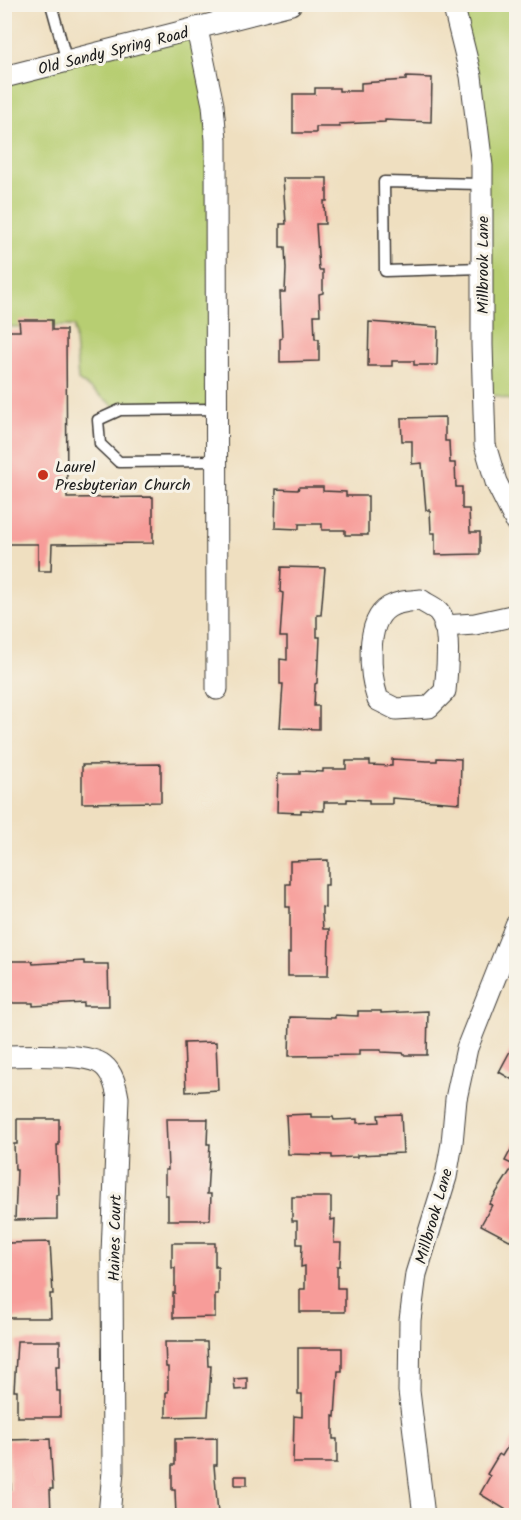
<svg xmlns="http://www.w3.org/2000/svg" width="521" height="1520" font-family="Kalam,sans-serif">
<rect width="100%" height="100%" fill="#f7f3e8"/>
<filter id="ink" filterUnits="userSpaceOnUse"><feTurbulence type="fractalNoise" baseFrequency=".0167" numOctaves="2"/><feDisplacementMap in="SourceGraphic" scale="12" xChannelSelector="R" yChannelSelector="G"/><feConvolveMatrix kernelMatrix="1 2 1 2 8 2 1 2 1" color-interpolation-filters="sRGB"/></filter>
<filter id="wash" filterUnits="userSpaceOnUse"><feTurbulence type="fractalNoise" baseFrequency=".008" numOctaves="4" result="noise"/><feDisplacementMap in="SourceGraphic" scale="24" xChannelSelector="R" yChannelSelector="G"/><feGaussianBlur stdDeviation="1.35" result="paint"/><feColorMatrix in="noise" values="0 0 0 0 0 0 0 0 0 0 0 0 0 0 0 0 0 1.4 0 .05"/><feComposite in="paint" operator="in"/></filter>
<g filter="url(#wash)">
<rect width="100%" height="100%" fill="#efdfc0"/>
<g fill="#b7ce72" stroke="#6a7547" stroke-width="1.5">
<path d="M453,5h63v397l-32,-10 -2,-226z"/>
<path d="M197,29l9,46 10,334 -96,1 -42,-30 -4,-54 -62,1 -7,-4 -1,-246z"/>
</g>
<g id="blocks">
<g fill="#f79c99">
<path d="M406,77l26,1 -1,44 -46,-2v2l-46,2 1,3h-24v6h-23v-39h22v-6h24v3h22v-8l45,-3z"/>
<path d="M283,178h44v23h-3l1,23h-9l3,46h4v23l-4,1 1,21h-6l1,24h4v22l-39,1v-23l2,-1 -2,-46h5l1,-23 -1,-22h-5v-23h6z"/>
<path d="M19,320h33v10h14l1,168 86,-1v46l-101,1 -1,27h-13v-27h-34v-213h16z"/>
<path d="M369,322l69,5 -1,38h-23v-4h-22v5h-24z"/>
<path d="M445,417v24h4l1,22h5l1,24h6v22h7l1,23h10v22l-45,1v-22h-4l-1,-23h-4l-4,-47 -10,1v-23h-10l-1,-23z"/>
<path d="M299,487h24v4l23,1v4h22v39h-23v-5h-23v-6h-23v5l-24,-1 1,-39 22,1z"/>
<path d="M281,567l44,1 -4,47h-4v22h3l-1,24 -1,-1 -1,23 -2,1 -1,22h5v23l-39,-1 3,-44h-3v-25l7,1v-23h-7l3,-44 -3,-1z"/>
<path d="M437,758l24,1 -1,44 -68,-5v6h-23v-4l-22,-1v3h-23v9l-23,-1v3l-24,-1 1,-38h22v-3l23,1v-3h23v-8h24v4l22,1v-7l35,2h10z"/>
<path d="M161,764v38l-79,1v-38z"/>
<path d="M328,860v25h-3v23l-3,-1v7l1,15h6l-1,47h-40v-23h2v-46h-4v-23h4v-23z"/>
<path d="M8,961h24l1,3 51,-3v3h24l1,42h-25v-3l-51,3v-3h-25v2l-4,1v-43h4z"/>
<path d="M358,1011h23v2l47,-2 -1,44h-23l-1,-2 -22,-1v-2h-22v5l-70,1 1,-39 45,1v-3l23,1z"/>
<path d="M516,1040v42l-17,-10z"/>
<path d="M216,1042l2,48 -32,2 -2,-49z"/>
<path d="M311,1114v3h22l1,3 23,-1v4l22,-1 -1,-7 23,-1 2,39 -46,2v2l-25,1v-3l-44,-1 -2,-39z"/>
<path d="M17,1119h42v26h-2l2,50h-2v24l-42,1 2,-50h-2l-1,-26h3z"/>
<path d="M166,1119h42l-1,25h3l-3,50h4l-1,26h-42v-25h-3v-25h3z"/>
<path d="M516,1140v100l-1,3 -34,-18 11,-20 -3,-1 25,-39 -9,-4z"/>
<path d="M292,1197h39v23l4,-1 -1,24h7l-1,23h-3v22h8v24h-45v-23h5v-23l-4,1 1,-23h-5v-23h-5z"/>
<path d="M50,1242l3,52h-3l1,24h-43l-1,-25h3l-2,-50z"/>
<path d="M172,1243h43v24h3v27h-3v23l-42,1v-25h2v-25h-3z"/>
<path d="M17,1341h43v25h-4l1,25h3v26h-43v-26h-3z"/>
<path d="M165,1342h42l1,24h3l-3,50 -42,1v-25h2v-25h-2z"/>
<path d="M298,1348h44v23h-4l-3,46 -2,-1v23h4v24h-44l1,-47 8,1v-23h-4z"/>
<path d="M247,1378v11l-12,1 -1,-11z"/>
<path d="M514,1436l2,1v79l-36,-22 10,-18 -3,-2 12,-20 3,2z"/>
<path d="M217,1438v27h-3l4,49 -42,2 -1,-26h-3v-25h3v-26z"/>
<path d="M50,1439l3,50h-3l1,26h-43v-25h3l-3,-50z"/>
<rect x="235" y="1476" width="12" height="9"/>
</g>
</g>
</g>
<g filter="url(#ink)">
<use href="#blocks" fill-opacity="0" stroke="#3c3935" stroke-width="1.5"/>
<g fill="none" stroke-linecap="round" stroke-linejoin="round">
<g stroke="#3c3935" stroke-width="13">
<g id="lane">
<path d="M51,4l16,58"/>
<path d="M482,184l-98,-2 1,89 97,-3"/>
<path d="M216,409l-96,1 -22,10 2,24 19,18 97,-1"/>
</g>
</g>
<g stroke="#3c3935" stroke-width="23">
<g id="street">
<path d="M453,4l18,72 11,90v179l3,100 11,37 20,40"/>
<path d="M197,29l16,76 3,35 1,549"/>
<path d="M4,77l287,-73"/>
<path d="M421,600c5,4 13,7 17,11 14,14 9,61 7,80l-16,16 -33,2 -18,-9c-8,-24 -14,-78 11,-93 10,-6 21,-6 32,-7z"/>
<path d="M444,626l31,-2 41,-9"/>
<path d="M4,1056c22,0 83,-4 99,9 10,8 13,21 15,33l-6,156 1,217 -4,45"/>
<path d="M424,1516l-15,-125 1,-71 6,-46 30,-97 6,-34 4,-44 11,-51 49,-123"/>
</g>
</g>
<use href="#lane" stroke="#fff" stroke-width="10"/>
<use href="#street" stroke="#fff" stroke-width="21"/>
</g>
</g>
<circle fill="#c8321e" stroke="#f7f3e8" stroke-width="2" cx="43" cy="475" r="6"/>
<g text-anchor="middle" stroke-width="6" stroke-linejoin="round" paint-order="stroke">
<g font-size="16" fill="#1c1c1c" stroke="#f7f3e8">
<text transform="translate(113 50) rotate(-14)" y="6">Old Sandy Spring Road</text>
<text transform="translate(482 265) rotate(-90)" y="6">Millbrook Lane</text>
<text transform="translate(433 1216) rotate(-74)" y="6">Millbrook Lane</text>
<text transform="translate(114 1238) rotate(-89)" y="6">Haines Court</text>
</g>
<g font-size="16" fill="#1c1c1c" stroke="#f7f3e8" text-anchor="start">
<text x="55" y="472">Laurel<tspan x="55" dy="18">Presbyterian Church</tspan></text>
</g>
</g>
<rect width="521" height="1520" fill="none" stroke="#f7f3e8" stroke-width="24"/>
</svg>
